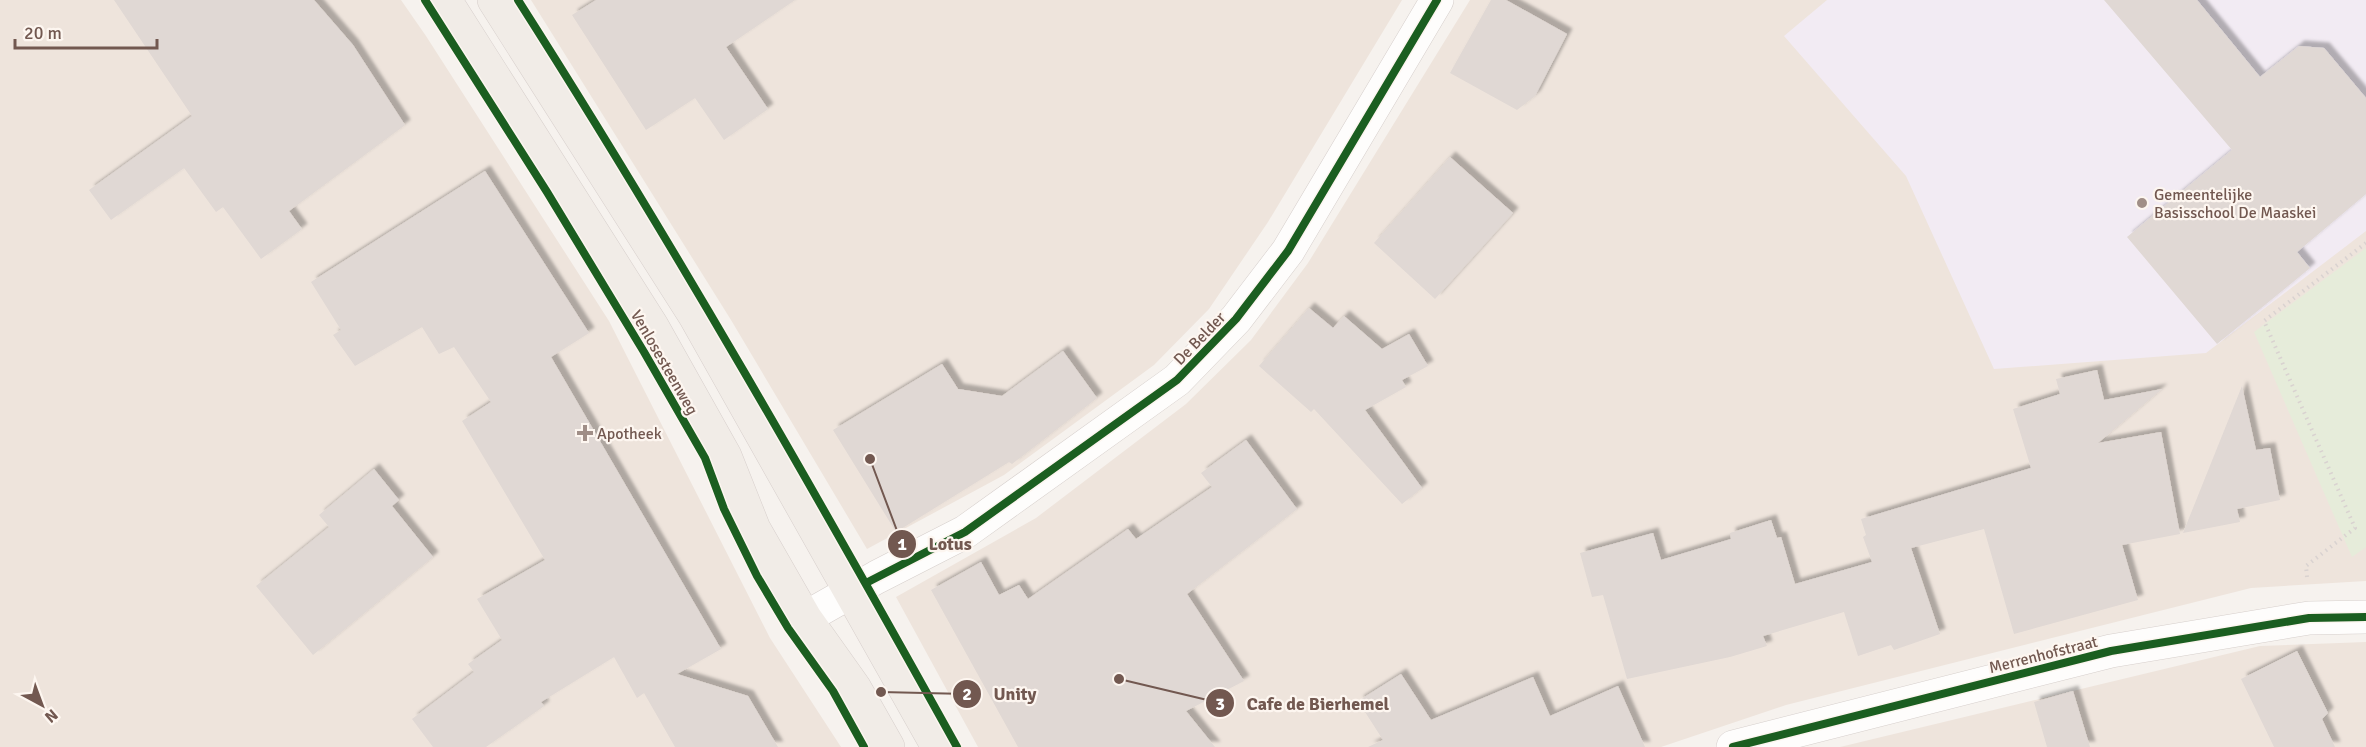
<svg xmlns="http://www.w3.org/2000/svg" width="2366" height="747" font-family="Signika,sans-serif">
<defs>
<filter id="shadow"><feDropShadow dx="5.5" dy="-5.5" stdDeviation="1.5" flood-color="#0004"/></filter>
</defs>
<rect width="100%" height="100%" fill="#f6f2ee"/>
<g fill="#eee4dc">
<path d="M0,0h401l25,36 183,285 161,317 71,109h-841z"/>
<path d="M531,0h871l-134,222 -59,87 -55,56 -150,110 -137,74 -136,-229z"/>
<path d="M1470,0h896v581l-115,7 -465,117 -125,42h-683l-82,-150 140,-79 150,-114 65,-64 57,-77z"/>
<path d="M2366,642v105h-526l420,-101z"/>
</g>
<path fill="#f2ebf3" d="M1827,0h539v231l-160,122 -212,16 -88,-193 -122,-140z"/>
<path fill="#e6ecda" d="M2366,248v299l-14,10 -98,-225z"/>
<g fill="#e0d8d4" filter="url(#shadow)">
<path d="M114,0h200l39,45 52,80 -116,86 13,18 -41,30 -38,-52 -7,5 -32,-44 -73,52 -22,-30 103,-74z"/>
<path d="M596,0h199l-69,47 42,62 -44,31 -29,-42 -49,32 -74,-115z"/>
<path d="M1491,0h15l61,34 -32,62 -18,14 -67,-37z"/>
<path d="M2104,0h93l63,77 39,-31 25,2 42,50v96l-69,58 13,16 -93,76 -90,-107 105,-87z"/>
<path d="M1450,157l63,56 -78,86 -61,-56z"/>
<path d="M485,171l104,162 -38,24 170,292 -44,25 71,22 30,51h-103l-31,-54 -7,5 -23,-41 -73,45 3,4 -58,41h-53l-21,-28 62,-47 -6,-8 34,-24 -25,-41 68,-39 -83,-139 29,-19 -37,-55 -15,7 -17,-27 -67,39 -22,-31 8,-5 -30,-48z"/>
<path d="M1309,308l24,20 11,-12 38,33 27,-15 19,32 -26,14 4,7 -41,23 57,78 -20,16 -88,-95 -3,3 -52,-46z"/>
<path d="M1063,351l34,47 -85,66 -3,-2 -113,70 -63,-102 109,-66 16,25 44,7z"/>
<path d="M2097,370l7,30 58,-11 -64,54 63,-11 19,102 -58,11 16,55 -124,34 -30,-105 -73,19 29,86 -46,16 -3,-5 -33,11 -14,-44 -81,24 4,10 -37,11 -103,22 -24,-84 -11,2 -12,-44 73,-20 8,27 70,-21 -1,-6 41,-13 6,18 4,-1 14,47 77,-22 -9,-25 3,-2 -5,-16 170,-51 -18,-59 47,-15 -4,-15z"/>
<path d="M2242,386l14,64 14,-2 10,52 -43,9 3,13 -57,11z"/>
<path d="M1246,440l51,69 -110,85 57,87 -58,30 29,36h-197l-87,-157 50,-28 18,33 20,-10 9,14 100,-70 8,10 76,-52 -11,-14z"/>
<path d="M374,469l25,31 -7,6 41,51 -120,98 -57,-69 73,-59 -10,-12z"/>
<path d="M2297,651l31,62 -6,6 13,28h-61l-33,-68z"/>
<path d="M1401,674l30,46 102,-43 17,39 68,-30 27,61h-277l15,-7 -25,-39z"/>
<path d="M2073,691l17,56h-43l-13,-45z"/>
</g>
<g fill="none" stroke-linecap="round" stroke-linejoin="round">
<g stroke="#d6cfcc" stroke-width="34">
<g id="minor">
<path d="M805,618l72,-41 88,-45 212,-152 59,-61 52,-68 149,-251"/>
<path d="M1733,747l378,-96 198,-33 57,-1"/>
</g>
</g>
<g stroke="#d7cfcc" stroke-width="34">
<g id="major">
<path d="M445,0l207,326 73,130 29,73 51,89 49,69 34,60"/>
<path d="M494,0l201,316 243,431"/>
</g>
</g>
<path stroke="#d9d2d0" stroke-width="4" stroke-dasharray="1.5 4.5" stroke-linecap="butt" d="M2307,577l-1,-11 49,-38 -91,-207 102,-78"/>
<use href="#minor" stroke="#fefdfc" stroke-width="33"/>
<use href="#major" stroke="#f1ece7" stroke-width="33"/>
<g stroke="#fdf6f0" stroke-width="11">
<g id="cycleway">
<path d="M425,0l122,192 97,160 61,106 19,51 33,67 31,52 45,63 31,56"/>
<path d="M518,0c155,243 299,495 439,747"/>
<path d="M866,583l99,-51 212,-152 59,-61 52,-68 149,-251"/>
<path d="M1733,747l378,-96 198,-33 57,-1"/>
</g>
</g>
<use href="#cycleway" stroke="#1b5e20" stroke-width="8"/>
</g>
<g fill="#a08e87" stroke="#fdf6f0" stroke-width="2">
<circle cx="2142" cy="203" r="6"/>
<path d="M582 424h6v6h6v6h-6v6h-6v-6h-6v-6h6z"/>
</g>
<g text-anchor="middle" stroke-width="4.5" stroke-linejoin="round" paint-order="stroke">
<g font-size="16" fill="#725850" stroke="#fdf6f0" text-anchor="start">
<text x="2154" y="200">Gemeentelijke<tspan x="2154" dy="18">Basisschool De Maaskei</tspan></text>
<text x="597" y="439">Apotheek</text>
</g>
<g font-size="16" fill="#725850" stroke="#fdf6f0">
<text transform="translate(1199 338) rotate(-46)" y="6">De Belder</text>
<text transform="translate(665 362) rotate(60)" y="6">Venlosesteenweg</text>
<text transform="translate(2043 654) rotate(-14)" y="6">Merrenhofstraat</text>
</g>
</g>
<path fill="none" stroke="#725850" stroke-width="2" d="M870 459L902 544M881 692L967 694M1119 679L1220 703"/>
<g fill="#725850" stroke="#fdf6f0" stroke-width="2">
<circle cx="870" cy="459" r="6"/>
<circle cx="881" cy="692" r="6"/>
<circle cx="1119" cy="679" r="6"/>
<circle cx="902" cy="544" r="15"/>
<circle cx="967" cy="694" r="15"/>
<circle cx="1220" cy="703" r="15"/>
</g>
<g font-size="18" text-anchor="middle" font-weight="bold" fill="#fff">
<text x="902" y="550">1</text>
<text x="967" y="700">2</text>
<text x="1220" y="710">3</text>
</g>
<g font-size="18" text-anchor="middle" font-weight="bold" fill="#725850" stroke="#fdf6f0" stroke-width="4.5" stroke-linejoin="round" paint-order="stroke">
<text x="950" y="550">Lotus</text>
<text x="1015" y="700">Unity</text>
<text x="1318" y="710">Cafe de Bierhemel</text>
</g>
<g transform="translate(42 705) rotate(139)" stroke="#fdf6f0" stroke-width="4.5" paint-order="stroke">
<path d="M0-4.5L10 22L0 15L-10 22Z" fill="#725850"/>
<text y="-9" font-size="16" font-weight="bold" text-anchor="middle" fill="#725850">N</text>
</g>
<path d="M15 39v9h142v-9" fill="none" stroke="#725850" stroke-width="3"/>
<text x="24" y="39" font-size="18" fill="#725850" stroke="#fdf6f0" stroke-width="4.5" paint-order="stroke">20 m</text>
</svg>
